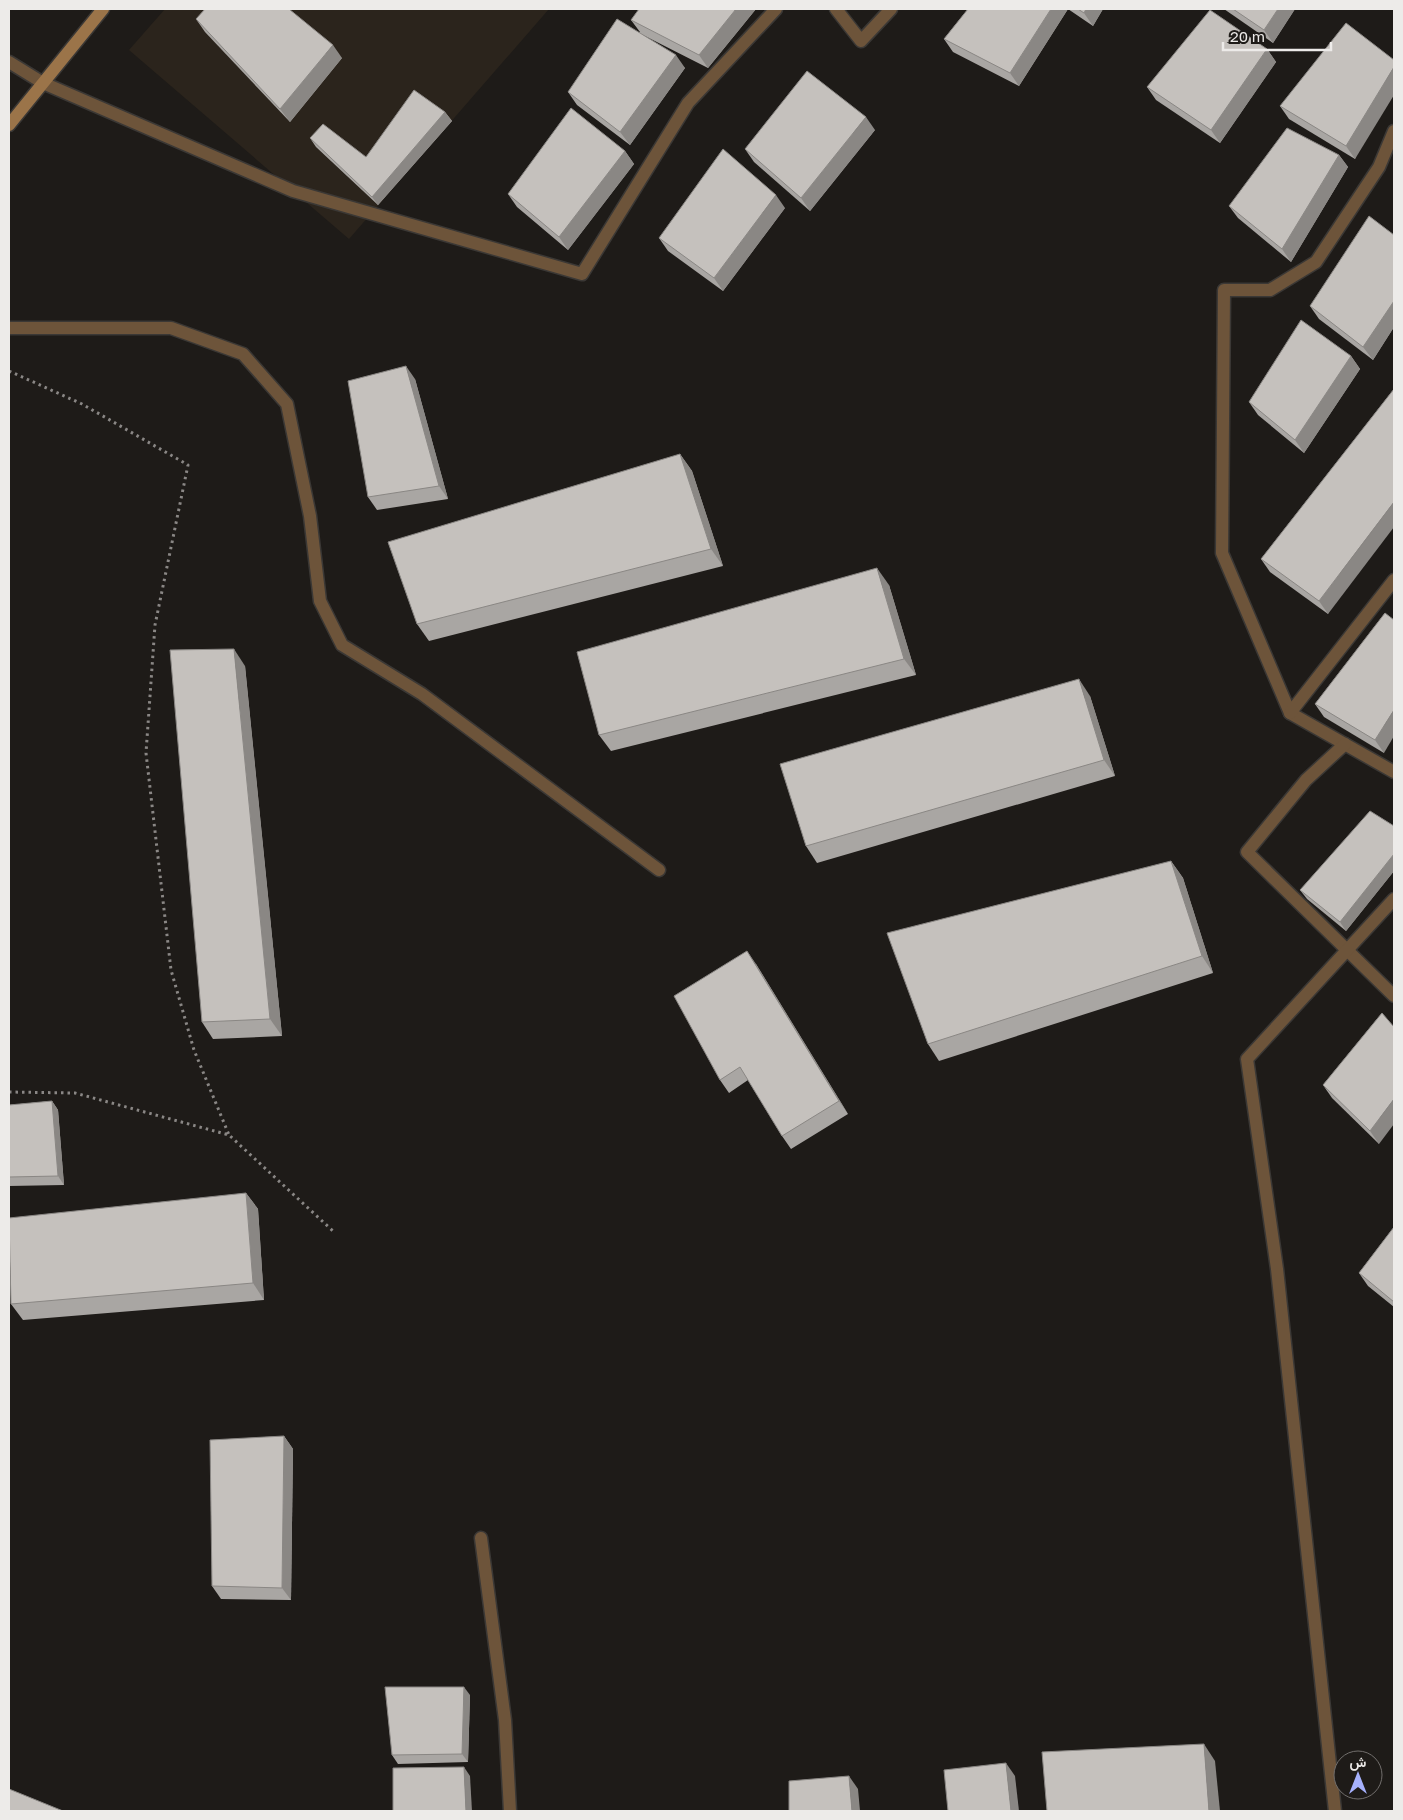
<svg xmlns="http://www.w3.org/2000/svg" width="1403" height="1820" font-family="'Golos Text',Vazirmatn,sans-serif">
<rect width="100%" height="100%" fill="#1e1b18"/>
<path fill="#2b241c" d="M165,9h384l-200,230 -220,-189z"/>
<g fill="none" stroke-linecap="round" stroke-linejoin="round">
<g stroke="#3b3835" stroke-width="15">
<g id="street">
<path d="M836,9l25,32 30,-32"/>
<path d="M9,62l34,21 250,108 289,83 106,-171 88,-94"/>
<path d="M1394,131l-15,36 -63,95 -46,28h-46l-2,263 68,160 104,59"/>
<path d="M9,328h162l72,26 44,50 23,112 10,85 22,44 80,49 237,176"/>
<path d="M1290,713l104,-133"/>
<path d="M1345,744l-39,36 -59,72 147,144"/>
<path d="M481,1538l24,182 5,91"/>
<path d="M1335,1811l-58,-542 -30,-210 147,-160"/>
</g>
</g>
<g stroke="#3b3835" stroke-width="15">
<path id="secondary" d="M9,125l94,-116"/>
</g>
<g stroke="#8a8785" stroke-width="3" stroke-dasharray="2.5 4" stroke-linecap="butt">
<path d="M9,371l73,33 106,61 -33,160 -9,128 25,217 23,80 35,85"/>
<path d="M9,1092l66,1 154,42 104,96"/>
</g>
<use href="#street" stroke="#6d543a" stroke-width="12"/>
<use href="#secondary" stroke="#9b7449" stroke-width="12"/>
</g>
<g fill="#a9a6a3">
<path d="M756,9l-48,59 -67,-34 44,34 -55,77 -53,-40 -9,-13 72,-60 -9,-12z"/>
<path d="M968,9h135l-10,17 -25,-17 -49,77 -66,-34 -9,-13z"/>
<path d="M1224,9h71l-22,34z"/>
<path d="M196,19l146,39 -52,64 -85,-90z"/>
<path d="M1267,49l9,13 -56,81 -64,-43 -9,-13z"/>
<path d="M1394,60l-39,99 -66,-40 -9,-13z"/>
<path d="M445,112l7,9 -74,84 -62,-58 -6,-9 56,19z"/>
<path d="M875,130l-65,81 -56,-49 -9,-13z"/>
<path d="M625,151l9,13 -66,86 -51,-43 -9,-13z"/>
<path d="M1339,155l9,12 -57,95 -53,-44 -9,-12z"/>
<path d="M785,208l-62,83 -55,-40 -9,-13z"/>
<path d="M1394,235v92l-21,33 -54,-41 -9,-13z"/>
<path d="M1351,356l9,13 -56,84 -46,-38 -9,-13z"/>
<path d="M415,379l33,120 -71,11 -9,-13z"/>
<path d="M1394,389l-66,225 -58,-42 -9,-13z"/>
<path d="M680,454l12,17 31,95 -294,75 -12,-17z"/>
<path d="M889,585l27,90 -305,76 -12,-16z"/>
<path d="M1385,613l-1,140 -60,-36 -9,-13z"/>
<path d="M245,666l37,370 -69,3 -11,-17z"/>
<path d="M1090,696l25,80 -298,87 -11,-17z"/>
<path d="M1394,826v45l-48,60 -39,-32 -7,-9z"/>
<path d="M1171,861l12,17 30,95 -274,88 -11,-17z"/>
<path d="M756,964l92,150 -57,35 -9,-13 -34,-56 -19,13 -9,-13z"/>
<path d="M1382,1013l-3,131 -47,-46 -9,-13z"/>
<path d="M52,1101l6,9 6,75 -55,1v-81z"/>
<path d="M246,1193l12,16 6,91 -241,20 -12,-16z"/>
<path d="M1394,1227v80l-26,-21 -9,-13z"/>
<path d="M284,1436l9,13 -2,151 -70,-1 -9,-13z"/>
<path d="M470,1695l-2,67 -70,2 -6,-9z"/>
</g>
<g fill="#8a8784">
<path d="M736,9h20l-48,59 -9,-13z"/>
<path d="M1051,9h17l-49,77 -9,-13z"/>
<path d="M1086,9h17l-10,17 -9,-13z"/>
<path d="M1278,9h17l-22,34 -9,-13z"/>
<path d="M333,45l9,13 -52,64 -10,-13z"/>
<path d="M1267,49l9,13 -56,81 -9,-13z"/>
<path d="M676,55l9,13 -55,77 -10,-13z"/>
<path d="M1394,67v28l-39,64 -9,-13z"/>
<path d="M445,112l7,9 -74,84 -6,-8z"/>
<path d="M866,117l9,13 -65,81 -9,-13z"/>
<path d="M625,151l9,13 -66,86 -9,-13z"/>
<path d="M1339,155l9,12 -57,95 -9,-13z"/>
<path d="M776,195l9,13 -62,83 -9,-13z"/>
<path d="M1394,301v26l-21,33 -10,-13z"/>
<path d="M1351,356l9,13 -56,84 -9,-13z"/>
<path d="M406,366l9,13 33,120 -9,-13z"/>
<path d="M680,454l12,17 31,95 -12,-17z"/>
<path d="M1394,502v25l-66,87 -9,-13z"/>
<path d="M877,568l12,17 27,90 -12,-16z"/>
<path d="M234,649l11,17 37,370 -12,-17z"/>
<path d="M1079,679l11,17 25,80 -11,-16z"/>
<path d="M1394,710v26l-10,17 -9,-13z"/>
<path d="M1394,854v17l-48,60 -6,-9z"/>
<path d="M1171,861l12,17 30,95 -11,-17z"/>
<path d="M747,951l9,13 92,150 -9,-13z"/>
<path d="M1394,1099v25l-15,20 -9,-13z"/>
<path d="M52,1101l6,9 6,75 -6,-9z"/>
<path d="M246,1193l12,16 6,91 -11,-17z"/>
<path d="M284,1436l9,13 -2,151 -9,-12z"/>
<path d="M464,1687l6,8 -2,67 -6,-8z"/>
<path d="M1204,1744l11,17 5,50h-11z"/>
<path d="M1006,1763l9,13 4,35h-8z"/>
<path d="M464,1767l6,9 2,35h-6z"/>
<path d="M849,1776l9,13 2,22h-8z"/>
</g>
<g fill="#c5c1bd" stroke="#8a8784">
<path d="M205,9h84l44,36 -53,64 -84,-90z"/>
<path d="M639,9h97l-37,46 -68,-35z"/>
<path d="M968,9h83l-41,64 -66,-34z"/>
<path d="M1078,9h8l-2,4z"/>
<path d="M1233,9h45l-14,21z"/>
<path d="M1210,10l57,39 -56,81 -64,-43z"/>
<path d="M617,19l59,36 -56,77 -52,-40z"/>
<path d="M1346,23l48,37v7l-48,79 -66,-40z"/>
<path d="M807,71l59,46 -65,81 -56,-49z"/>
<path d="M414,90l31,22 -73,85 -62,-59 13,-14 43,33z"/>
<path d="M571,108l54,43 -66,86 -51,-43z"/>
<path d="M1287,128l52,27 -57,94 -53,-43z"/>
<path d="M723,149l53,46 -62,83 -55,-40z"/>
<path d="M1369,216l25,19v66l-31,46 -53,-41z"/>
<path d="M1301,320l50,36 -56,84 -46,-38z"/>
<path d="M406,366l33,120 -71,11 -20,-116z"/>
<path d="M1394,389v113l-75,99 -58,-42z"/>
<path d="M680,454l31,95 -294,75 -29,-82z"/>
<path d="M877,568l27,91 -305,76 -22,-83z"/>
<path d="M1385,613l9,7v90l-19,30 -60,-36z"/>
<path d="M234,649l36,370 -68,3 -32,-372z"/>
<path d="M1079,679l25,81 -298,86 -26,-82z"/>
<path d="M1370,811l24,15v28l-54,68 -40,-32z"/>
<path d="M1171,861l31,95 -274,88 -41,-111z"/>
<path d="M747,951l92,150 -57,35 -42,-69 -20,13 -46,-84z"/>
<path d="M1382,1013l12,14v72l-24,32 -47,-46z"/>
<path d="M52,1101l6,75 -49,1v-72z"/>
<path d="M246,1193l7,90 -242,21 -2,-86z"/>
<path d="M1394,1227v75l-35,-29z"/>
<path d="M284,1436l-2,152 -70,-2 -2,-146z"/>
<path d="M385,1687h79l-2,67 -70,1z"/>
<path d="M1204,1744l5,67h-162l-5,-59z"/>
<path d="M1006,1763l5,48h-63l-4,-41z"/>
<path d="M464,1767l2,44h-73v-43z"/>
<path d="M849,1776l3,35h-63v-30z"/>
<path d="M9,1789l54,22h-54z"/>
</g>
<rect width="1403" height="1820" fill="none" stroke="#edebe9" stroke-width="20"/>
<g transform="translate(1358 1775)"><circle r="24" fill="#1e1b18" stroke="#716e6c"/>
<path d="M0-4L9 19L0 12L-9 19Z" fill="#a6b1fc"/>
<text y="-8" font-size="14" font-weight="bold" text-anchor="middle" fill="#edebe9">ش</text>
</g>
<path d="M1223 42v8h108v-8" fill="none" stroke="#edebe9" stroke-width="2.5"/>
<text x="1230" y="42" font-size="15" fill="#edebe9" stroke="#1e1b18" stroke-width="4" paint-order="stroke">20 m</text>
</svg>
